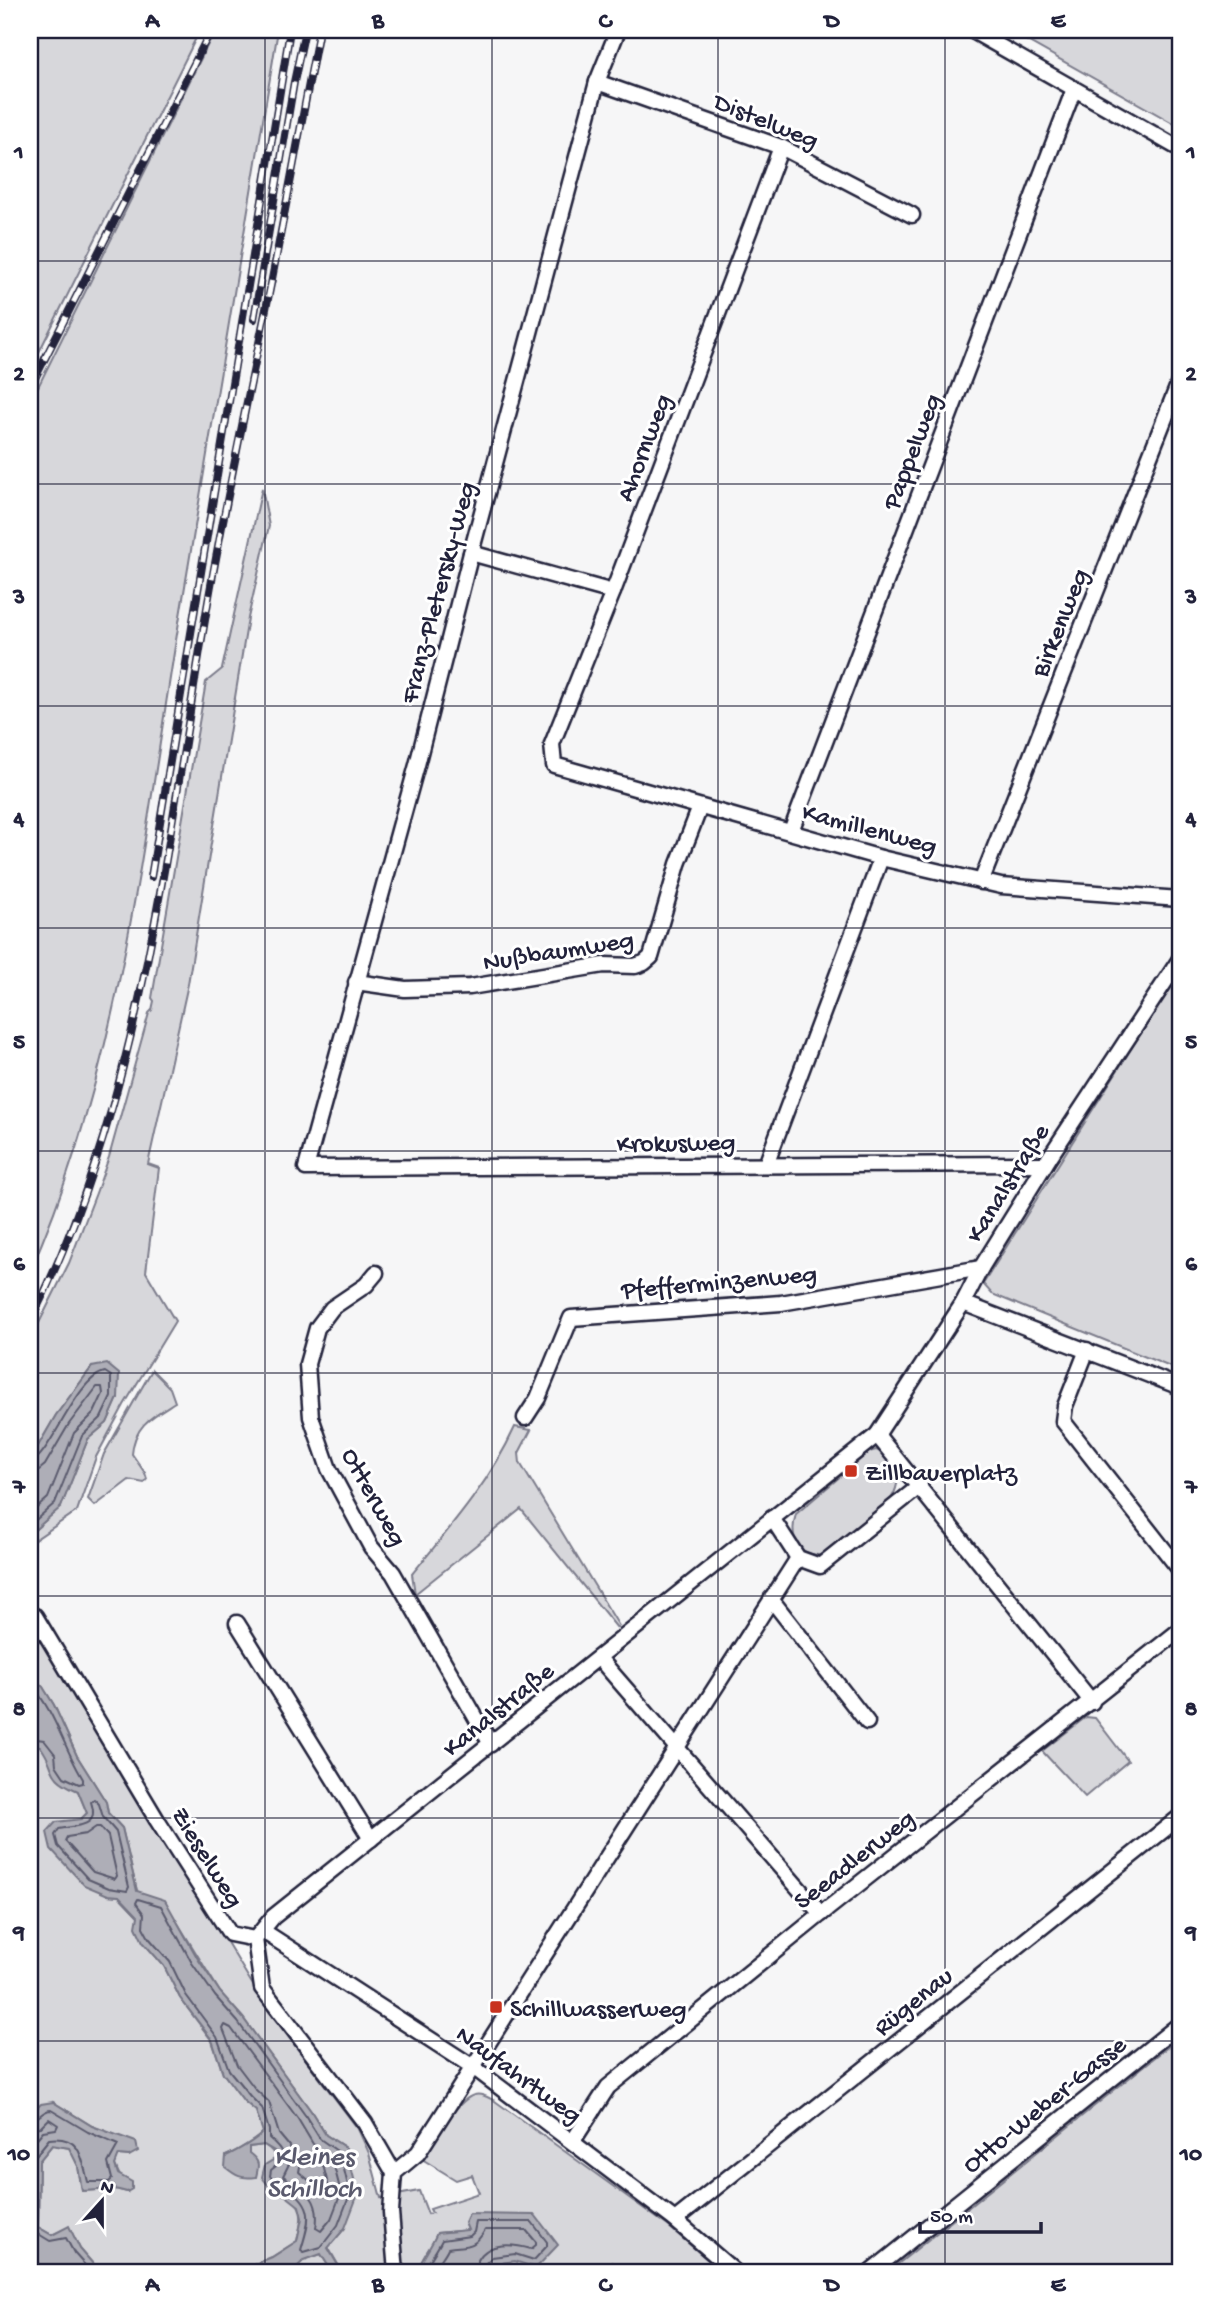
<svg xmlns="http://www.w3.org/2000/svg" width="1210" height="2302" font-family="'Gochi Hand',sans-serif">
<rect width="100%" height="100%" fill="#f6f6f7"/>
<filter id="ink" filterUnits="userSpaceOnUse"><feTurbulence type="fractalNoise" baseFrequency=".0143" numOctaves="2"/><feDisplacementMap in="SourceGraphic" scale="14" xChannelSelector="R" yChannelSelector="G"/><feConvolveMatrix kernelMatrix="1 2 1 2 8 2 1 2 1" color-interpolation-filters="sRGB"/></filter>
<g filter="url(#ink)">
<g fill="#d7d7db" stroke="#7c7c8b" stroke-width="2">
<path d="M30,30h170l-170,340z"/>
<path d="M215,30h63c-33,201 -68,402 -101,604 -35,215 -58,436 -147,637v-868z"/>
<path d="M1008,30h172v97z"/>
<path d="M262,488l7,38 -21,92 -60,366 -40,180 11,4 -13,104 29,49 -51,84 -28,52 -19,54 -47,32v-9l31,-27 27,-68 19,-16 11,-25 -26,-31 -36,48 -26,45v-119l39,-78 27,-70 13,-36 40,-144 3,-3 2,-9 -2,-3 54,-316 16,-13z"/>
<path d="M1180,971v400l-188,-77 -9,-10z"/>
<path d="M152,1370l18,18 5,14c-22,14 -41,23 -43,52l13,19 2,6 -3,4 -15,-3 -34,26 -7,-7 16,-45z"/>
<path d="M515,1427l16,3 -12,23 1,10 99,163 -2,2 -96,-119 -106,85 -3,-20c38,-46 78,-92 103,-147z"/>
<path d="M876,1450c22,8 27,30 15,49l-68,56c-26,2 -34,-19 -27,-41l73,-62z"/>
<path d="M30,1617l238,393 90,119 11,24 12,45 38,-7 9,23 4,-1 -2,-4 49,-16 -7,-18 -16,5 -34,-21c11,-16 34,-59 52,-64 8,-2 15,3 21,6l173,125 54,46h-92l-18,-10 -22,10h-96l-1,-8 22,-3 21,7 -67,-38 -32,3c-6,15 -15,24 -20,39h-82l5,-4 -12,-21 17,-19 1,-80 -20,-13 -15,-24 -68,-93 -23,-26 -43,-70 -40,-31 -15,-63 -14,-15 -2,-11 -29,-46 -23,-51 -11,-18 -13,-13z"/>
<path d="M1086,1717l9,1 33,43 -43,36 -43,-46z"/>
<path d="M30,1745l10,1 38,45 9,22 -6,6 27,76 11,1 19,20 5,26 21,24 16,32 32,43 11,32 21,28 12,10 7,21c-5,7 -28,20 -37,24l23,-3v-6l15,-2c20,12 11,24 7,44 33,13 34,20 26,52l-25,16 -17,7 -4,8h-151l-20,-23 -11,-22 -17,8 -14,-8 1,-66 13,-16 18,3 8,18 4,25 33,-2 12,3 -12,-27 3,-10 11,1 7,-13 -44,-17 -39,-24 -23,45z"/>
<path d="M1180,2037v235h-292z"/>
<path d="M321,2254l11,18h-40l12,-12z"/>
</g>
<g fill="#aeaeb7" stroke="#767685" stroke-width="2">
<path d="M107,1364l12,10 -1,24 -11,25 -19,16 -27,68 -31,27v-74l26,-45 36,-48z"/>
<path d="M30,1674l13,13 11,18 23,51 29,46 2,11 14,15 15,63 28,9 33,59 22,33 23,26 68,93 15,24 20,13 12,46 -13,34 -17,20 14,24h-10l-11,-18 -17,6 -12,12h-41l4,-8 17,-7 25,-16 5,-23 -3,-12 -14,-11 -14,-6 -9,-12 3,-12 11,-7 -2,-7 -10,-6 -15,2v6c11,8 10,12 7,24 -15,2 -20,-1 -31,-10l1,-11c9,-4 32,-17 37,-24l-7,-21 -12,-10 -21,-28 -11,-33 -32,-42 -16,-32 -21,-24 -7,-15 2,-11 -19,-20 -11,-1 -24,-10 -33,-36 -4,-17 9,-10 25,-3 6,-6 -9,-22c-34,-15 -20,-21 -38,-45l-10,-1z"/>
<path d="M53,2102l39,24 44,16 2,9 -9,5 -10,-1 -4,10 3,9 14,8v7l-5,3 -12,-3 -33,2 -4,-25 -9,-18 -17,-3 -13,16 -1,66 14,8 17,-9 11,23 20,23h-52l-7,-5 -10,-14 -1,-106 2,-34 9,-9z"/>
<path d="M469,2214l66,1 23,30 -22,23 -21,-7 -22,3 1,8h-77c5,-15 14,-24 20,-39l31,-3 -3,-7z"/>
</g>
<g fill="none" stroke-linecap="round" stroke-linejoin="round">
<g stroke="#5a5a6d" stroke-width="2">
<path d="M30,1462c19,-2 46,-85 75,-90l6,4v21l-10,21 -19,18 -27,67 -25,22"/>
<path d="M30,1471l9,-1 6,-5 24,-41 28,-37h5l1,7 -9,19 -20,20 -26,65 -18,16"/>
<path d="M30,1684c25,26 34,65 53,95v4l-4,1 -15,-7 -8,-12 -1,-11 -11,-14 -14,-2"/>
<path d="M94,1799l5,5 4,13 13,15 13,55 -2,4 -18,-3 -21,-9 -30,-33 -3,-11 4,-6c19,-4 41,-1 32,-27z"/>
<path d="M96,1827h4l8,9 9,40 -2,3 -22,-7 -28,-31 2,-4 19,-3z"/>
<path d="M138,1899l23,7 31,57 23,33 23,26 67,93 15,24 20,14 10,41 -12,31 -17,22 -17,5 -3,-2c7,-25 16,-44 -12,-61 -7,-5 -13,-5 -19,-13l1,-6c18,-13 12,-20 -2,-32v-8l-7,-22 -12,-12 -21,-26 -12,-33 -31,-42 -16,-33 -21,-24 -6,-11 1,-13 -8,-11z"/>
<path d="M225,2025l6,3 67,91 15,25 19,14 9,35 -10,26 -10,12 -5,-3c5,-30 -10,-38 -33,-52l8,-16 -2,-14 -10,-12 -10,-32 -13,-12 -19,-25 -14,-36z"/>
<path d="M30,2120c9,0 12,-10 21,-10l37,22 30,13 -10,18 4,16 -3,3h-21c-6,-24 -7,-47 -39,-43l-17,21v70l18,11 16,-3 8,15 17,19"/>
<path d="M30,2128l11,-1 8,-8 9,6 -2,4 -13,2 -13,16"/>
<path d="M304,2153l19,12 7,27 -2,4h-4l-7,-9 -18,-15 3,-17z"/>
<path d="M424,2272c5,-12 12,-20 18,-32l28,-4 4,-4 2,-10h56l15,20v4l-13,14 -19,-6 -23,3 -6,6 1,9"/>
<path d="M434,2272c3,-9 10,-15 14,-24 20,-3 26,1 37,-18h41l10,12v3l-5,4c-17,-5 -43,-8 -53,11v12"/>
</g>
<g stroke="#22223b" stroke-width="19">
<g id="street">
<path d="M618,30l-21,52 -126,471 -54,212 -111,403 739,-4"/>
<path d="M971,30l209,119"/>
<path d="M597,82l184,65 131,68"/>
<path d="M781,147l-168,445 -61,152 2,21 327,93 120,28 179,13"/>
<path d="M471,553l142,39"/>
<path d="M791,831l283,-742"/>
<path d="M981,882l199,-502"/>
<path d="M356,982l49,7 65,-2 134,-22 31,1 9,-3 7,-6 27,-93 22,-57"/>
<path d="M766,1165l115,-307"/>
<path d="M376,1273l-10,12 -34,23 -15,20 -10,36 4,53 18,52 42,78 22,26 98,171"/>
<path d="M963,1303l217,84"/>
<path d="M1087,1350l-22,56 -2,15 117,149"/>
<path d="M525,1418l13,-20 33,-80 210,-15 200,-35"/>
<path d="M877,1435l215,267"/>
<path d="M772,1518l26,40 22,8 100,-80"/>
<path d="M771,1599l96,123"/>
<path d="M35,1616l122,204 73,114 25,5"/>
<path d="M237,1623l134,216"/>
<path d="M599,1658l222,256"/>
<path d="M263,1931l210,136 202,153 60,52"/>
<path d="M255,1939l18,-22 604,-482 86,-132 18,-35 68,-110 131,-199"/>
<path d="M255,1939l7,49 103,135 29,50"/>
<path d="M573,2141l35,-54 213,-173 359,-284"/>
<path d="M675,2220l505,-403"/>
<path d="M396,2272l-5,-60 3,-39 24,-20 380,-595"/>
<path d="M871,2272l309,-248"/>
</g>
</g>
<use href="#street" stroke="#fff" stroke-width="14"/>
<g stroke="#22223b" stroke-width="8">
<g id="rail">
<path d="M254,319l40,-237 11,-52"/>
<path d="M30,388l181,-358"/>
<path d="M151,877l139,-847"/>
<path d="M30,1322c109,-215 134,-461 174,-696 19,-116 45,-231 68,-347 16,-83 31,-166 47,-249"/>
</g>
</g>
<use href="#rail" stroke="#fff" stroke-width="5" stroke-dasharray="16" stroke-linecap="butt"/>
</g>
</g>
<path fill="none" stroke="#22223b" stroke-width="2" stroke-opacity="0.55" d="M265,30v2242M492,30v2242M718,30v2242M945,30v2242M30,261h1150M30,484h1150M30,706h1150M30,928h1150M30,1151h1150M30,1373h1150M30,1596h1150M30,1818h1150M30,2041h1150"/>
<g fill="#c8321e" stroke="#fff" stroke-width="2.5">
<rect x="844" y="1464" width="14" height="14" rx="3.5"/>
<rect x="489" y="2000" width="14" height="14" rx="3.5"/>
</g>
<g text-anchor="middle" stroke-width="6" stroke-linejoin="round" paint-order="stroke">
<g font-size="26" fill="#22223b" stroke="#fff">
<text transform="translate(767 119) rotate(22)" y="9">Distelweg</text>
<text transform="translate(642 447) rotate(-69)" y="9">Ahornweg</text>
<text transform="translate(910 451) rotate(-69)" y="9">Pappelweg</text>
<text transform="translate(436 592) rotate(-75)" y="9">Franz-Pletersky-Weg</text>
<text transform="translate(1058 622) rotate(-68)" y="9">Birkenweg</text>
<text transform="translate(870 827) rotate(15)" y="9">Kamillenweg</text>
<text transform="translate(558 949) rotate(-9)" y="9">Nußbaumweg</text>
<text transform="translate(676 1141) rotate(-1)" y="9">Krokusweg</text>
<text transform="translate(1006 1182) rotate(-58)" y="9">Kanalstraße</text>
<text transform="translate(719 1280) rotate(-5)" y="9">Pfefferminzenweg</text>
<text transform="translate(376 1496) rotate(61)" y="9">Otterweg</text>
<text transform="translate(497 1708) rotate(-39)" y="9">Kanalstraße</text>
<text transform="translate(209 1856) rotate(58)" y="9">Zieselweg</text>
<text transform="translate(853 1858) rotate(-38)" y="9">Seeadlerweg</text>
<text transform="translate(912 2000) rotate(-39)" y="9">Rügenau</text>
<text transform="translate(520 2073) rotate(36)" y="9">Naufahrtweg</text>
<text transform="translate(1043 2103) rotate(-39)" y="9">Otto-Weber-Gasse</text>
</g>
<g font-size="26" fill="#22223b" stroke="#fff" text-anchor="start">
<text x="865" y="1480">Zillbauerplatz</text>
<text x="510" y="2016">Schillwasserweg</text>
</g>
<g font-size="28" font-style="italic" fill="#5a5a6d" stroke="#fff">
<text x="314" y="2164">Kleines<tspan x="314" dy="32">Schilloch</tspan></text>
</g>
</g>
<rect width="1210" height="2302" fill="none" stroke="#fff" stroke-width="77"/>
<g transform="translate(102 2201) rotate(21)" stroke="#ffffff" stroke-width="5" paint-order="stroke">
<path d="M0-5L12 26L0 18L-12 26Z" fill="#22223b"/>
<text y="-10" font-size="19" font-weight="bold" text-anchor="middle" fill="#22223b">N</text>
</g>
<path d="M920 2222v10h121v-10" fill="none" stroke="#22223b" stroke-width="3.5"/>
<text x="930" y="2222" font-size="21" fill="#22223b" stroke="#ffffff" stroke-width="5" paint-order="stroke">50 m</text>
<rect x="38" y="38" width="1134" height="2226" fill="none" stroke="#22223b" stroke-width="2.5"/>
<g font-size="23" text-anchor="middle" font-weight="bold" fill="#22223b">
<text x="152" y="27">A</text>
<text x="378" y="27">B</text>
<text x="605" y="27">C</text>
<text x="832" y="27">D</text>
<text x="1058" y="27">E</text>
<text x="19" y="158">1</text>
<text x="1191" y="158">1</text>
<text x="19" y="380">2</text>
<text x="1191" y="380">2</text>
<text x="19" y="603">3</text>
<text x="1191" y="603">3</text>
<text x="19" y="825">4</text>
<text x="1191" y="825">4</text>
<text x="19" y="1048">5</text>
<text x="1191" y="1048">5</text>
<text x="19" y="1270">6</text>
<text x="1191" y="1270">6</text>
<text x="19" y="1493">7</text>
<text x="1191" y="1493">7</text>
<text x="19" y="1715">8</text>
<text x="1191" y="1715">8</text>
<text x="19" y="1938">9</text>
<text x="1191" y="1938">9</text>
<text x="19" y="2160">10</text>
<text x="1191" y="2160">10</text>
<text x="152" y="2291">A</text>
<text x="378" y="2291">B</text>
<text x="605" y="2291">C</text>
<text x="832" y="2291">D</text>
<text x="1058" y="2291">E</text>
</g>
</svg>
